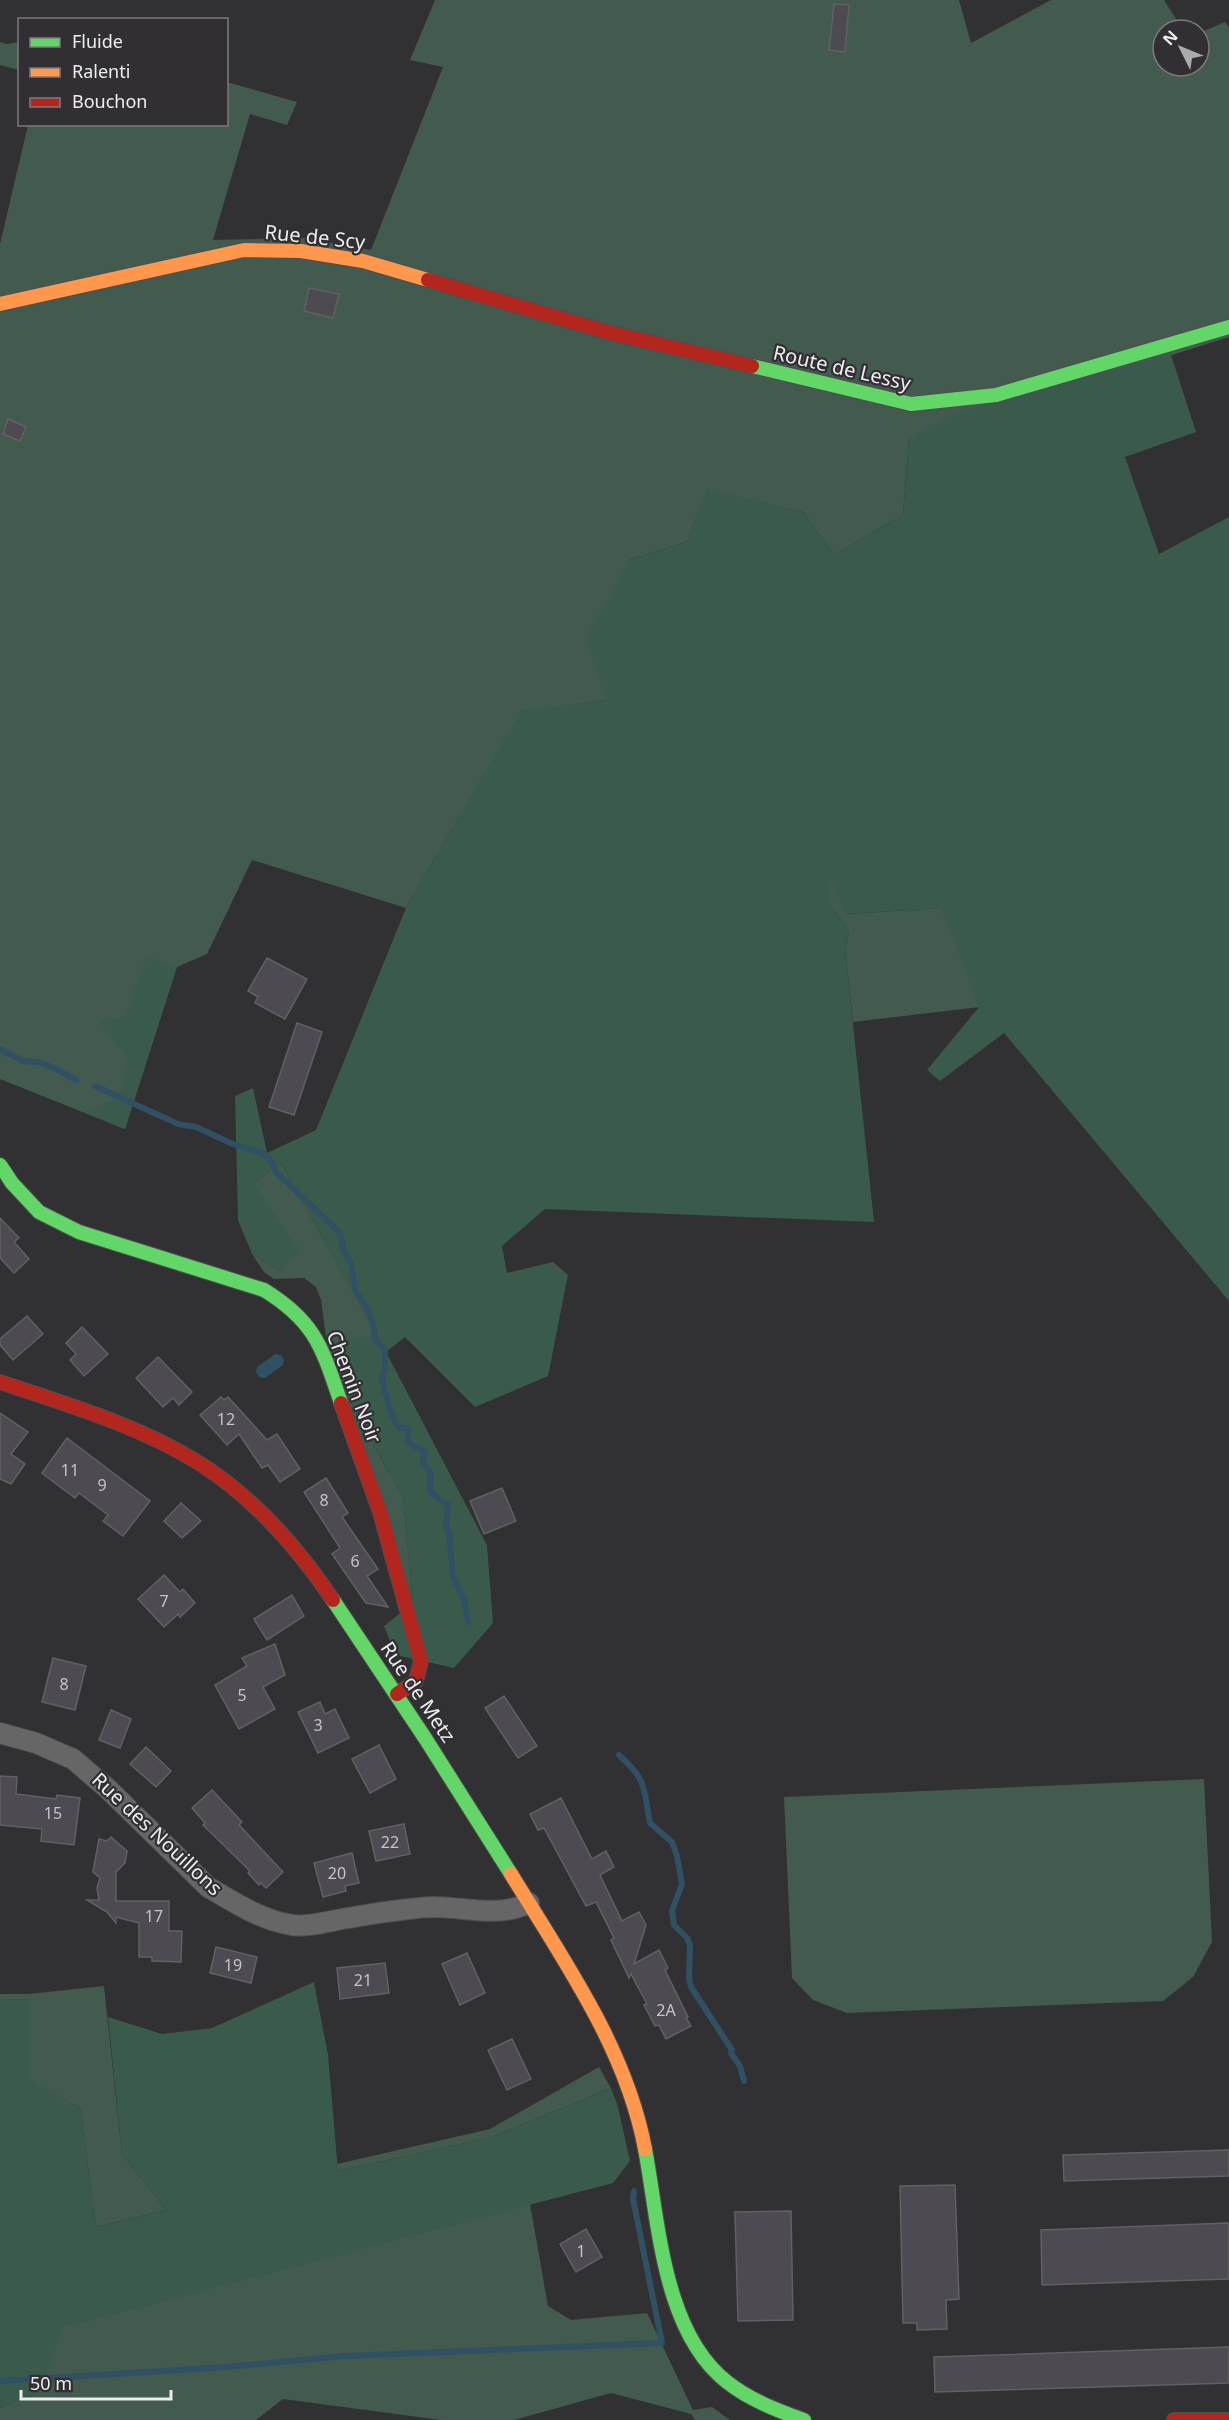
<svg xmlns="http://www.w3.org/2000/svg" width="1229" height="2420" font-family="'Noto Sans',sans-serif">
<rect width="100%" height="100%" fill="#313032"/>
<g fill="#435a4f">
<path d="M435,0h524l12,43 80,-43h113l19,30h-20v36h36v-33l26,-11 4,5v310l-320,101 -6,77 -69,40 -31,-43 -96,-22 -20,52 -58,18 -23,140 -85,12 -115,196 -154,-48 -45,94 -30,13 -52,162 -125,-50v-835l28,-119 198,-1 1,-42 70,20 -10,23 -37,-11 -37,126 93,-2 65,12 72,-183 -33,-7z"/>
<path d="M0,42l7,2 12,-2v28l-19,-5z"/>
<path d="M829,875l18,39 95,-6 38,99 -127,15 -8,-73 4,-17 -20,-29z"/>
<path d="M281,1163l97,174 -34,53 59,108 10,105 -86,-258 -6,-45 -5,-13 -12,-9 -30,1 -10,-7 -12,-18 29,17 -28,-88z"/>
<path d="M1204,1779l8,163 -19,35 -30,24 -316,12 -34,-13 -21,-22 -8,-181z"/>
<path d="M104,1986l18,168 44,56 -70,17 -16,-119 -51,-27v-82l-29,1v-6h28z"/>
<path d="M599,2067l12,21 -119,49 -154,34 -1,-7 153,-35z"/>
<path d="M530,2204l18,102 23,14 76,-7 46,97 19,-3 18,13h-35l-4,-6 -80,-21 -97,27h-73l-158,-21 -27,21h-256v-12l36,-15 27,-66z"/>
</g>
<g fill="#3a5b4b">
<path d="M1171,355l25,77 -71,25 34,97 70,-37v784l-225,-268 -64,48 -13,-11 52,-63 -37,-99 -95,6 -18,-37v26l20,29 -4,17 29,273 -329,-13 -43,37 5,27 46,-11 15,13 -20,101 -73,31 -70,-70 -19,15 101,193 6,78 -39,45 -58,-13 -12,-29 29,-23 -10,-105 -59,-108 -3,-52 36,-2 -96,-173 -28,20 47,68 -19,20 -29,-17 -14,-34 -3,-124 18,-8 14,65 49,-23 90,-222 115,-197 85,-11 -20,-62 43,-78 58,-18 20,-53 96,23 31,43 69,-40 6,-77 43,-24z"/>
<path d="M147,957l30,9 -52,163 -40,-16 35,-17 7,-39 -18,-20 -9,-16 25,-5z"/>
<path d="M314,1982l14,73 10,116 154,-34 119,-49 7,19 12,54 -17,22 -549,144 -28,67 -36,14v-408l29,-1 1,81 50,28 16,119 70,-17 -44,-56 -14,-137 54,17 50,-6z"/>
</g>
<path fill="#305064" d="M275,1354l6,1 3,5 -1,5 -18,13 -6,-1 -3,-5 1,-5z"/>
<g fill="none" stroke-linecap="round" stroke-linejoin="round">
<g stroke="#305064" stroke-width="6">
<path d="M0,1049l23,12 16,1 17,7 20,11"/>
<path d="M95,1086l83,38 18,3 37,17 30,9 9,9 4,10 64,61 4,18 7,13 5,27 12,19 6,18 1,11 10,11v20l-3,7 2,12 10,31 6,8h7l2,15 16,9 -2,11 8,10 -1,17 8,9 10,6 -2,22 3,6 4,43 11,24 4,22"/>
<path d="M619,1755c29,26 24,33 31,68l22,19 5,14 5,28 -10,27 2,14 13,13 3,7 -1,33 2,9 41,63 -1,3 9,13 4,15"/>
<path d="M0,2381l227,-14 118,-11 317,-13 -29,-144 1,-8"/>
</g>
</g>
<g fill="#4d4a51" stroke="#616062" stroke-width="1.5">
<path d="M834,4l15,1 -4,47 -16,-2z"/>
<path d="M309,288l30,6 -6,24 -29,-7z"/>
<path d="M8,419l18,8 -6,14 -17,-7z"/>
<path d="M267,958l40,21 -22,40 -30,-16 3,-6 -10,-6z"/>
<path d="M297,1023l25,9 -28,83 -25,-8z"/>
<path d="M0,1218l19,20 -5,4 15,17 -15,14 -14,-15z"/>
<path d="M27,1316l16,18 -30,26 -13,-15v-6z"/>
<path d="M82,1327l26,27 -24,22 -14,-16 6,-6 -10,-11z"/>
<path d="M158,1357l34,35 -13,13 -6,-7 -10,9 -27,-29z"/>
<path d="M221,1397l3,3 4,-3 39,43 10,-6 23,35 -20,13 -12,-17 -6,3 -23,-34 -12,11 -27,-30z"/>
<path d="M0,1413l28,19 -17,22 14,10 -14,20 -11,-5z"/>
<path d="M67,1438l83,63 -27,35 -20,-15 5,-6 -29,-22 -4,5 -33,-25z"/>
<path d="M326,1478l22,35 -6,4 36,52 -11,7 21,31 -22,-4 -34,-49 8,-6 -36,-56z"/>
<path d="M502,1488l14,33 -32,13 -14,-33z"/>
<path d="M181,1503l20,18 -19,17 -18,-17z"/>
<path d="M164,1575l16,17 3,-3 12,14 -15,14 -2,-3 -14,13 -26,-28z"/>
<path d="M292,1595l12,21 -37,24 -13,-21z"/>
<path d="M275,1644l10,31 -22,12 12,22 -36,20 -24,-44 32,-19 -5,-8z"/>
<path d="M53,1658l33,8 -11,44 -33,-8z"/>
<path d="M504,1696l33,50 -19,12 -33,-50z"/>
<path d="M320,1702l5,12 10,-5 14,29 -31,15 -20,-41z"/>
<path d="M111,1710l20,9 -11,29 -21,-8z"/>
<path d="M379,1745l17,34 -26,14 -18,-34z"/>
<path d="M146,1747l25,24 -15,16 -26,-23z"/>
<path d="M0,1776l17,1 -1,17 40,5 1,-4 23,3 -6,47 -33,-4 1,-12 -42,-4z"/>
<path d="M212,1790l30,32 -3,3 44,47 -17,16 -5,-5 -2,2 -11,-12 2,-2 -47,-46 2,-2 -13,-15z"/>
<path d="M561,1798l31,61 14,-8 8,16 -14,8 22,46 17,-9 7,13 -12,39 25,-14 9,18 -3,2 23,47 -2,1 5,8 -25,13 -7,-14 -4,1 -11,-21 3,-1 -16,-30 -2,4 -18,-38 3,-2 -18,-36 -10,4 -42,-78 -6,2 -8,-16z"/>
<path d="M404,1824l6,30 -34,7 -7,-30z"/>
<path d="M111,1837l16,14 -2,12 -9,9v29h53v30h13l-1,31 -29,-1v-4h-13v-34l-23,-6v6l-9,-11 -20,-12h12l-2,-12 3,-10 -7,-6 6,-33 8,2z"/>
<path d="M352,1853l7,30 -14,3 1,5 -23,6 -9,-34z"/>
<path d="M216,1947l41,10 -6,26 -41,-10z"/>
<path d="M467,1953l18,40 -25,12 -18,-41z"/>
<path d="M385,1963l4,30 -49,6 -3,-31z"/>
<path d="M512,2039l19,40 -24,11 -19,-40z"/>
<path d="M1229,2150v26l-165,5 -1,-26z"/>
<path d="M955,2185l4,114 -13,1 1,29 -30,1v-7h-14l-3,-137z"/>
<path d="M791,2211l2,109 -55,1 -3,-109z"/>
<path d="M1229,2223v56l-187,6 -1,-55z"/>
<path d="M586,2229l16,28 -26,15 -16,-28z"/>
<path d="M1229,2347v36l-294,9 -1,-35z"/>
</g>
<g fill="none" stroke-linecap="round" stroke-linejoin="round">
<g stroke="#4f4e50" stroke-width="22">
<path id="street" d="M0,1733l36,10 37,16 35,30 100,98c25,15 55,34 84,38 16,2 34,-3 50,-6 31,-5 61,-11 92,-12 32,0 65,11 95,-4"/>
</g>
<g stroke="#4f4e50" stroke-width="16">
<g id="fast">
<path d="M752,366l159,38 85,-9 233,-68"/>
<path d="M0,1165l12,18 27,29 40,20 185,58c52,32 58,58 77,113"/>
<path d="M333,1600l92,138 86,136"/>
<path d="M645,2149c14,74 18,183 82,233 23,18 49,28 77,38"/>
</g>
</g>
<g stroke="#4f4e50" stroke-width="16">
<g id="slow">
<path d="M0,304l244,-54 57,1 62,10 65,19"/>
<path d="M511,1874c53,87 115,174 134,275"/>
</g>
</g>
<g stroke="#4f4e50" stroke-width="16">
<g id="jam">
<path d="M428,280l183,53 141,33"/>
<path d="M0,1382c68,23 138,43 199,81 54,34 99,85 134,137"/>
<path d="M341,1403l39,109 41,149 -5,20 -19,13"/>
<path d="M1174,2420h55"/>
</g>
</g>
<use href="#street" stroke="#676667" stroke-width="20"/>
<use href="#fast" stroke="#63d668" stroke-width="14"/>
<use href="#slow" stroke="#ff974d" stroke-width="14"/>
<use href="#jam" stroke="#b3261e" stroke-width="14"/>
</g>
<g text-anchor="middle" stroke-width="4.5" stroke-linejoin="round" paint-order="stroke">
<g font-size="16" fill="#c5c4c7">
<text x="226" y="1425">12</text>
<text x="70" y="1476">11</text>
<text x="102" y="1491">9</text>
<text x="324" y="1506">8</text>
<text x="355" y="1567">6</text>
<text x="164" y="1607">7</text>
<text x="64" y="1690">8</text>
<text x="242" y="1701">5</text>
<text x="318" y="1731">3</text>
<text x="53" y="1819">15</text>
<text x="390" y="1848">22</text>
<text x="337" y="1879">20</text>
<text x="154" y="1922">17</text>
<text x="233" y="1971">19</text>
<text x="363" y="1986">21</text>
<text x="666" y="2016">2A</text>
<text x="581" y="2257">1</text>
</g>
<g font-size="20" fill="#edecee" stroke="#312f33">
<text transform="translate(315 237) rotate(6)" y="7">Rue de Scy</text>
<text transform="translate(842 368) rotate(13)" y="7">Route de Lessy</text>
<text transform="translate(354 1387) rotate(69)" y="7">Chemin Noir</text>
<text transform="translate(418 1692) rotate(56)" y="7">Rue de Metz</text>
<text transform="translate(157 1834) rotate(43)" y="7">Rue des Nouillons</text>
</g>
</g>
<rect x="18" y="18" width="210" height="108" fill="#312f33" stroke="#7c7b7e" stroke-width="1.5"/>
<rect x="30" y="38" width="30" height="9" fill="#63d668" stroke="#7c7b7e" stroke-width="1.5"/>
<text x="72" y="48" font-size="18" fill="#edecee">Fluide</text>
<rect x="30" y="68" width="30" height="9" fill="#ff974d" stroke="#7c7b7e" stroke-width="1.5"/>
<text x="72" y="78" font-size="18" fill="#edecee">Ralenti</text>
<rect x="30" y="98" width="30" height="9" fill="#b3261e" stroke="#7c7b7e" stroke-width="1.5"/>
<text x="72" y="108" font-size="18" fill="#edecee">Bouchon</text>
<g transform="translate(1181 48) rotate(313)"><circle r="28" fill="#312f33" stroke="#7c7b7e" stroke-width="1.5"/>
<path d="M0-4.5L10 22L0 15L-10 22Z" fill="#abaaac"/>
<text y="-9" font-size="16" font-weight="bold" text-anchor="middle" fill="#edecee">N</text>
</g>
<path d="M21 2390v9h150v-9" fill="none" stroke="#edecee" stroke-width="3"/>
<text x="30" y="2390" font-size="18" fill="#edecee" stroke="#312f33" stroke-width="4.5" paint-order="stroke">50 m</text>
</svg>
